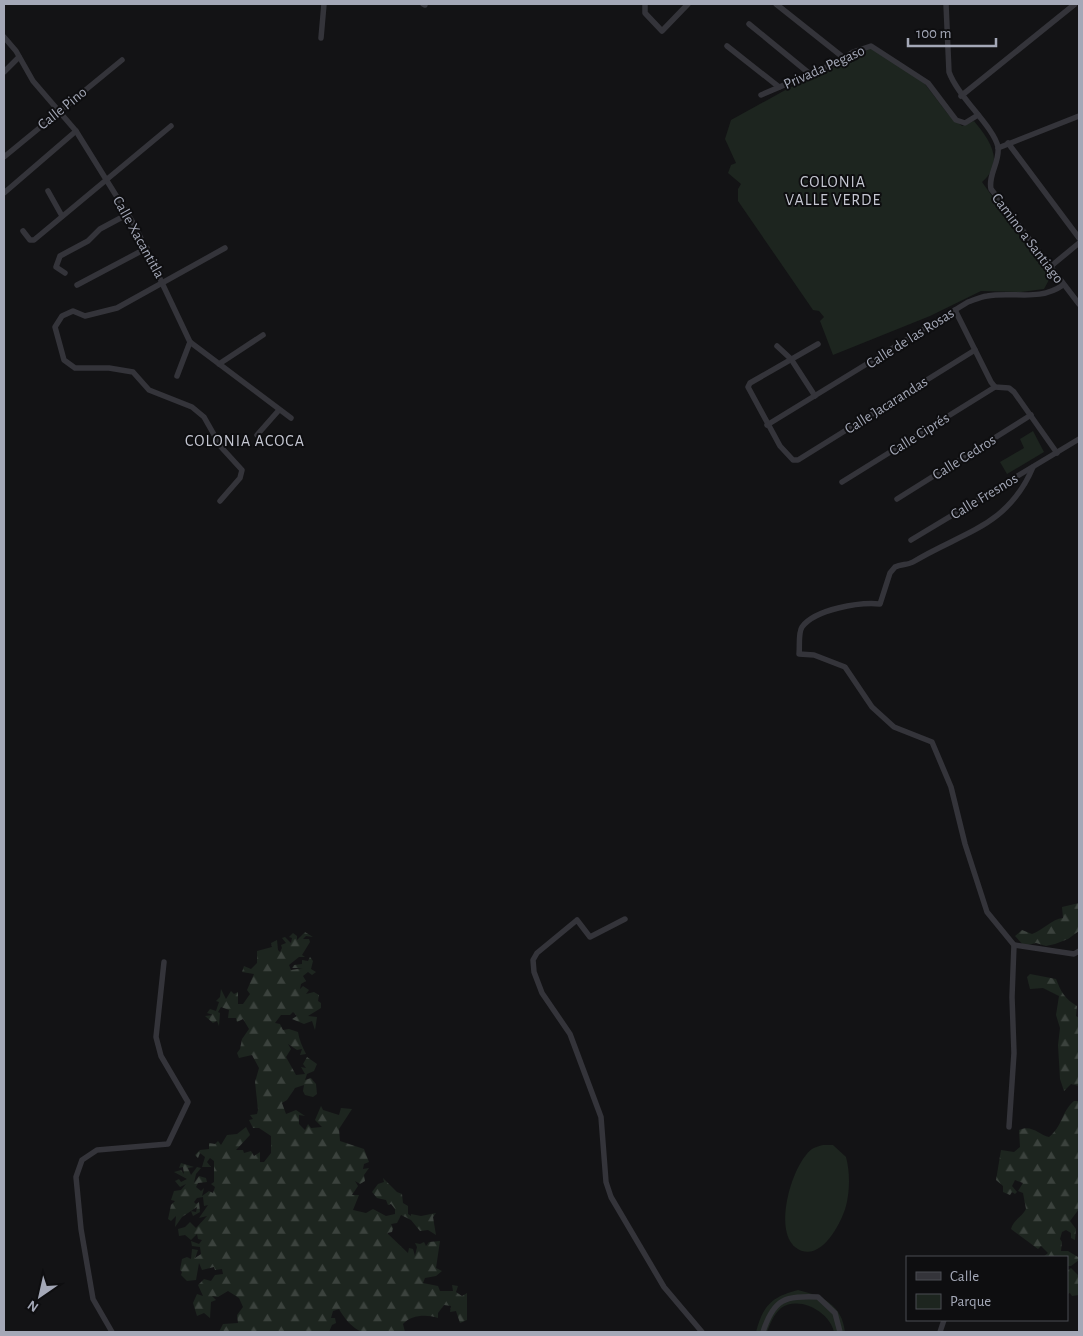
<svg xmlns="http://www.w3.org/2000/svg" width="1083" height="1336" font-family="'Alegreya Sans',sans-serif">
<defs>
<pattern id="forest-firs" width="22" height="20" patternUnits="userSpaceOnUse" patternTransform="scale(1.25)"><rect width="22" height="20" fill="#1d251f"/><path d="M5 1l3.5 6h-7zM16 11l3.5 6h-7z" fill="#3b423d"/></pattern>
</defs>
<rect width="100%" height="100%" fill="#131315"/>
<g fill="#1d251f">
<path d="M872,47l53,37 23,30 14,12 12,-5c15,18 32,41 8,61l68,96 -6,11 -23,3 -40,-1 -51,25 -97,39 -13,-34 4,-4 -5,-6 -6,-1 -75,-109v-12l3,-5 -13,-11 3,-8 5,-2 -11,-24 6,-19 58,-32 42,-19 26,-16z"/>
<path d="M1033,431l11,21 -37,22 -7,-12 24,-14 -4,-9z"/>
<path d="M823,1145h10l13,12c4,15 4,33 0,49 -5,18 -27,60 -51,41 -22,-18 -3,-83 17,-98 3,-2 7,-3 11,-4z"/>
<path d="M798,1290c25,6 44,15 47,42h-11c-4,-20 -35,-37 -53,-24 -7,6 -11,16 -14,24h-11c7,-26 15,-35 42,-42z"/>
</g>
<g fill="url(#forest-firs)">
<path d="M1079,903v28l-11,8 -13,5 -9,2 -10,-3 -12,3 -9,-10 7,-6 10,4c11,-4 20,-15 31,-16l-1,-11z"/>
<path d="M305,932l8,5 -7,-1 -3,3h6l1,3 -8,13 3,2h-6l-10,8 2,5 12,-2h-11l2,-3 8,-1v-4l6,1 2,-4 3,4 -2,8 5,3 -4,3 -4,-3 -5,4 3,5 -5,3 -1,5 3,-3 6,4 -3,4 8,-2 5,3 -1,6 3,2v5l-13,8 9,1 -2,13 -3,-9 -8,3 -12,-5 5,-3 -4,-4 -3,3h-9l-6,8 5,1 3,6 6,-1 9,3c1,7 4,14 8,22l-6,1 2,-6 -5,1 -9,-6 3,5 -5,8 10,18 9,-1 -4,-7 5,1 -3,-4 4,-7 10,7 -3,7 -7,3 -2,6 6,-2 5,6 1,10 -4,3 -8,-2 -2,-4 1,-6 -9,3 -8,12 -5,3 4,11 10,-4 9,6 -6,-1v9l6,6 3,-6 3,4 11,-1 -7,-7 6,-14 2,4 16,5 2,-7 11,1 -13,20 1,12 24,8 5,13 -5,2 -1,5 6,-1 -5,7 1,6 -5,3 -5,-3 3,5 -6,9h7l-6,15 13,3 7,-4 13,7 9,-2v-5l-4,-5 -3,1 -2,-5 -9,-2 -5,-6 6,-8 6,-2 -1,-4 14,14 5,2 1,9 5,3v8l3,2v-2l10,2 15,-3 -3,4 3,18 -8,-5 -8,1 -9,-11 -10,-5 -4,8 -6,1 2,4 -1,4 -5,1 21,20 1,-5 4,1 2,7 2,-9 -2,-4 5,1 4,-2 2,4 3,-4 11,-1 -4,27 6,3 -6,5 -11,2 -2,5 15,3 2,5h13l-1,-6 6,1 -2,6 6,4 5,-3v27l-7,3 -4,-12 -6,1 1,-6 -7,-1 -6,8v5c-12,-4 -27,-3 -35,6l2,8h-43c-10,-4 -18,-14 -23,-23l-6,2 -2,7h4l1,5 -4,2 -3,7h-110l4,-8 15,-1 -1,-8 6,-8 -4,-9 -11,-7 -10,6 -6,-1 4,4 -5,2 -1,16 -6,-5 -7,3 -4,-13 4,-9 6,2 -5,-11 6,-6 7,2 4,-6 8,-1 -1,-5 -7,1 -1,-3 -12,3 -3,-7 -3,17 -9,1 -6,-6 1,-3 -2,-2 2,-11 5,-2 4,2 1,-10 6,1 -3,8 6,-4 -1,-7 -8,-1 -1,-5 8,3 3,-4 -4,-1 -1,-5 -6,6 -6,-5 -6,1 -1,-7 7,-2 5,-5 6,6 11,-12 -8,2 9,-13 -4,1 -1,-9 -6,1 -3,4 2,2 3,-2 1,10 -7,4 -2,-5 5,1 1,-5 -15,10 -7,10 1,-11 -5,5 -3,-2 3,-14 4,-4 -4,-1 3,-9 7,-1 5,-6 -6,3 -5,-6 4,-2 2,3 6,-3 -13,-7 7,-2 3,4 -1,-7 -4,1 2,-5 13,4 -6,1 3,7 6,-8 4,1 -5,6 -2,9 5,-7 7,2 1,4 -9,1 -2,4 5,4 3,-3 -2,8 7,-5 4,2 2,-6 -4,-3 3,-2v-21l-4,-3 -3,4 4,5h-9l3,-10 -5,-4 -2,5 -3,-3 5,-5 9,-1v-6l6,1 3,-3 3,4 6,-10 10,-1 9,-7 4,8 -14,15h7l1,3 7,-2 3,5 6,-4v10h4l7,-9v-17l-12,-8h-6l-4,-8 4,-1 -3,-4 7,-1 1,-4 -3,-28 4,-14 -7,-13 -13,3 -2,-5 3,-4 2,-10 7,-10 -6,-10 -6,3 -1,-4h-8l1,-8 -8,-3 -3,5 2,1 -1,13 -2,-5 -4,2 -8,-7 8,-1 -6,-2 3,-4 6,2 3,-9 -3,-1 4,-4 1,-8 5,10 5,-8 3,3 4,-2v12h5l7,-10 -3,-4 7,-16 -12,-2 2,-6 7,3 6,-6v-12l15,-4 -1,-4 6,-3 1,10 2,2 2,-4 -1,-3 5,-2 -4,-5 3,-1 6,6 1,-5 -3,-1 4,-4 4,3v4z"/>
<path d="M1030,974l26,5c5,13 9,20 21,27l-1,10 3,2v71v-3l-8,-2 -7,7 -4,-12 -2,-34 2,-17 -4,-13 3,-19 -16,-8 -13,1 -3,-12z"/>
<path d="M1074,1101h5v108l-9,12 6,8 -1,11 -4,-2v-5l-5,-3 -4,2 -2,7 2,3 -1,9h7l10,6 1,3 -8,6h-4v-9h-24l5,-4 -7,-7 -3,3 -27,-20c2,-9 11,-12 15,-20l-3,-16 -5,-2 5,-8 -8,-3 -3,6 5,6 -2,2 -3,-2 -2,3 -7,-3v-6l-7,-6 5,-30 13,2 6,-5 -1,-17c13,-6 20,5 30,7 14,-11 12,-25 25,-36z"/>
<path d="M1067,1268l1,2 3,-2 8,8v19l-7,1 -2,-3 -3,1z"/>
</g>
<g fill="none" stroke-linecap="round" stroke-linejoin="round">
<g stroke="#34343a" stroke-width="5.5">
<path d="M423,4l2,1"/>
<path d="M645,4v9l17,18 26,-27"/>
<path d="M776,4l68,54"/>
<path d="M946,4l3,68c9,25 45,55 49,75 2,15 -10,28 -7,42l88,115"/>
<path d="M749,24l61,50"/>
<path d="M4,37l12,14 17,30 43,50 59,95 55,116 101,76"/>
<path d="M321,38l3,-34"/>
<path d="M727,46l52,41"/>
<path d="M4,72l15,-15"/>
<path d="M761,95l77,-33 15,-10 18,-6 57,37 28,37 9,3 13,-8"/>
<path d="M961,96l114,-92"/>
<path d="M1008,143l71,95"/>
<path d="M998,148l81,-32"/>
<path d="M4,157l118,-97"/>
<path d="M48,191l14,25"/>
<path d="M4,193l72,-62"/>
<path d="M23,231l7,9h4l137,-114"/>
<path d="M1050,267l29,-24"/>
<path d="M65,273l-9,-6 4,-11 28,-15 12,-12 28,-15"/>
<path d="M77,285l70,-37"/>
<path d="M955,310l36,72 4,5 14,1 5,4 43,61"/>
<path d="M818,344l-68,39 -2,4 32,59 13,14h5l177,-110"/>
<path d="M777,346l14,13 24,37"/>
<path d="M219,364l44,-29"/>
<path d="M177,376l13,-34"/>
<path d="M767,425l201,-123c6,-2 12,-5 19,-6 26,-5 52,6 76,-11"/>
<path d="M257,435l22,-25"/>
<path d="M842,482l153,-95"/>
<path d="M897,499l134,-84"/>
<path d="M220,501l20,-23 2,-8 -21,-23 -17,-30 -12,-10 -43,-17 -16,-18 -24,-4h-34l-11,-8 -9,-33 7,-11 11,-5 12,5 32,-8 108,-60"/>
<path d="M911,540l168,-101"/>
<path d="M625,919l-35,18 -13,-17 -40,33 -4,7 1,12 8,21 28,41 31,83 5,65 5,15 53,90 38,45"/>
<path d="M1014,945l60,9 5,-3"/>
<path d="M1009,1127l5,-74 -2,-56 2,-52 -27,-33 -22,-68 -14,-57 -19,-45 -38,-15 -22,-20 -27,-40 -31,-12 -15,-1c1,-8 -1,-21 3,-27 13,-18 58,-25 78,-23l10,-31 5,-6c6,-3 13,-2 18,-5 49,-30 95,-35 120,-95"/>
<path d="M112,1332l-19,-33 -12,-70 -5,-52 6,-17 15,-10 71,-6 20,-42 -27,-46 -5,-19 8,-75"/>
<path d="M763,1332c11,-34 22,-36 55,-35l17,16 5,19"/>
<path d="M940,1332l4,-12"/>
</g>
</g>
<g text-anchor="middle" stroke-width="4" stroke-linejoin="round" paint-order="stroke">
<g font-size="15" fill="#a4a8b7" stroke="#0e0e10">
<text transform="translate(824 67) rotate(-24)" y="5">Privada Pegaso</text>
<text transform="translate(62 108) rotate(-39)" y="5">Calle Pino</text>
<text transform="translate(139 237) rotate(61)" y="5">Calle Xacantitla</text>
<text transform="translate(1028 238) rotate(53)" y="5">Camino a Santiago</text>
<text transform="translate(910 338) rotate(-32)" y="5">Calle de las Rosas</text>
<text transform="translate(886 405) rotate(-32)" y="5">Calle Jacarandas</text>
<text transform="translate(919 434) rotate(-32)" y="5">Calle Ciprés</text>
<text transform="translate(964 457) rotate(-32)" y="5">Calle Cedros</text>
<text transform="translate(984 496) rotate(-31)" y="5">Calle Fresnos</text>
</g>
<g font-size="16" letter-spacing="1" fill="#c5c7d2" stroke="#0e0e10">
<text x="833" y="187">COLONIA<tspan x="833" dy="18">VALLE VERDE</tspan></text>
<text x="245" y="446">COLONIA ACOCA</text>
</g>
</g>
<rect width="1083" height="1336" fill="none" stroke="#a4a8b7" stroke-width="10"/>
<rect x="906" y="1256" width="162" height="65" fill="#0e0e10" stroke="#4a4c53"/>
<rect x="916" y="1272" width="25" height="8" fill="#34343a" stroke="#4a4c53"/>
<text x="950" y="1281" font-size="15" fill="#a4a8b7">Calle</text>
<rect x="916" y="1294" width="25" height="15" fill="#1d251f" stroke="#4a4c53"/>
<text x="950" y="1306" font-size="15" fill="#a4a8b7">Parque</text>
<g transform="translate(40 1296) rotate(214)" stroke="#0e0e10" stroke-width="4" paint-order="stroke">
<path d="M0-4L9 19L0 12L-9 19Z" fill="#a4a8b7"/>
<text y="-8" font-size="14" font-weight="bold" text-anchor="middle" fill="#a4a8b7">N</text>
</g>
<path d="M908 38v8h88v-8" fill="none" stroke="#a4a8b7" stroke-width="2.5"/>
<text x="916" y="38" font-size="15" fill="#a4a8b7" stroke="#0e0e10" stroke-width="4" paint-order="stroke">100 m</text>
</svg>
